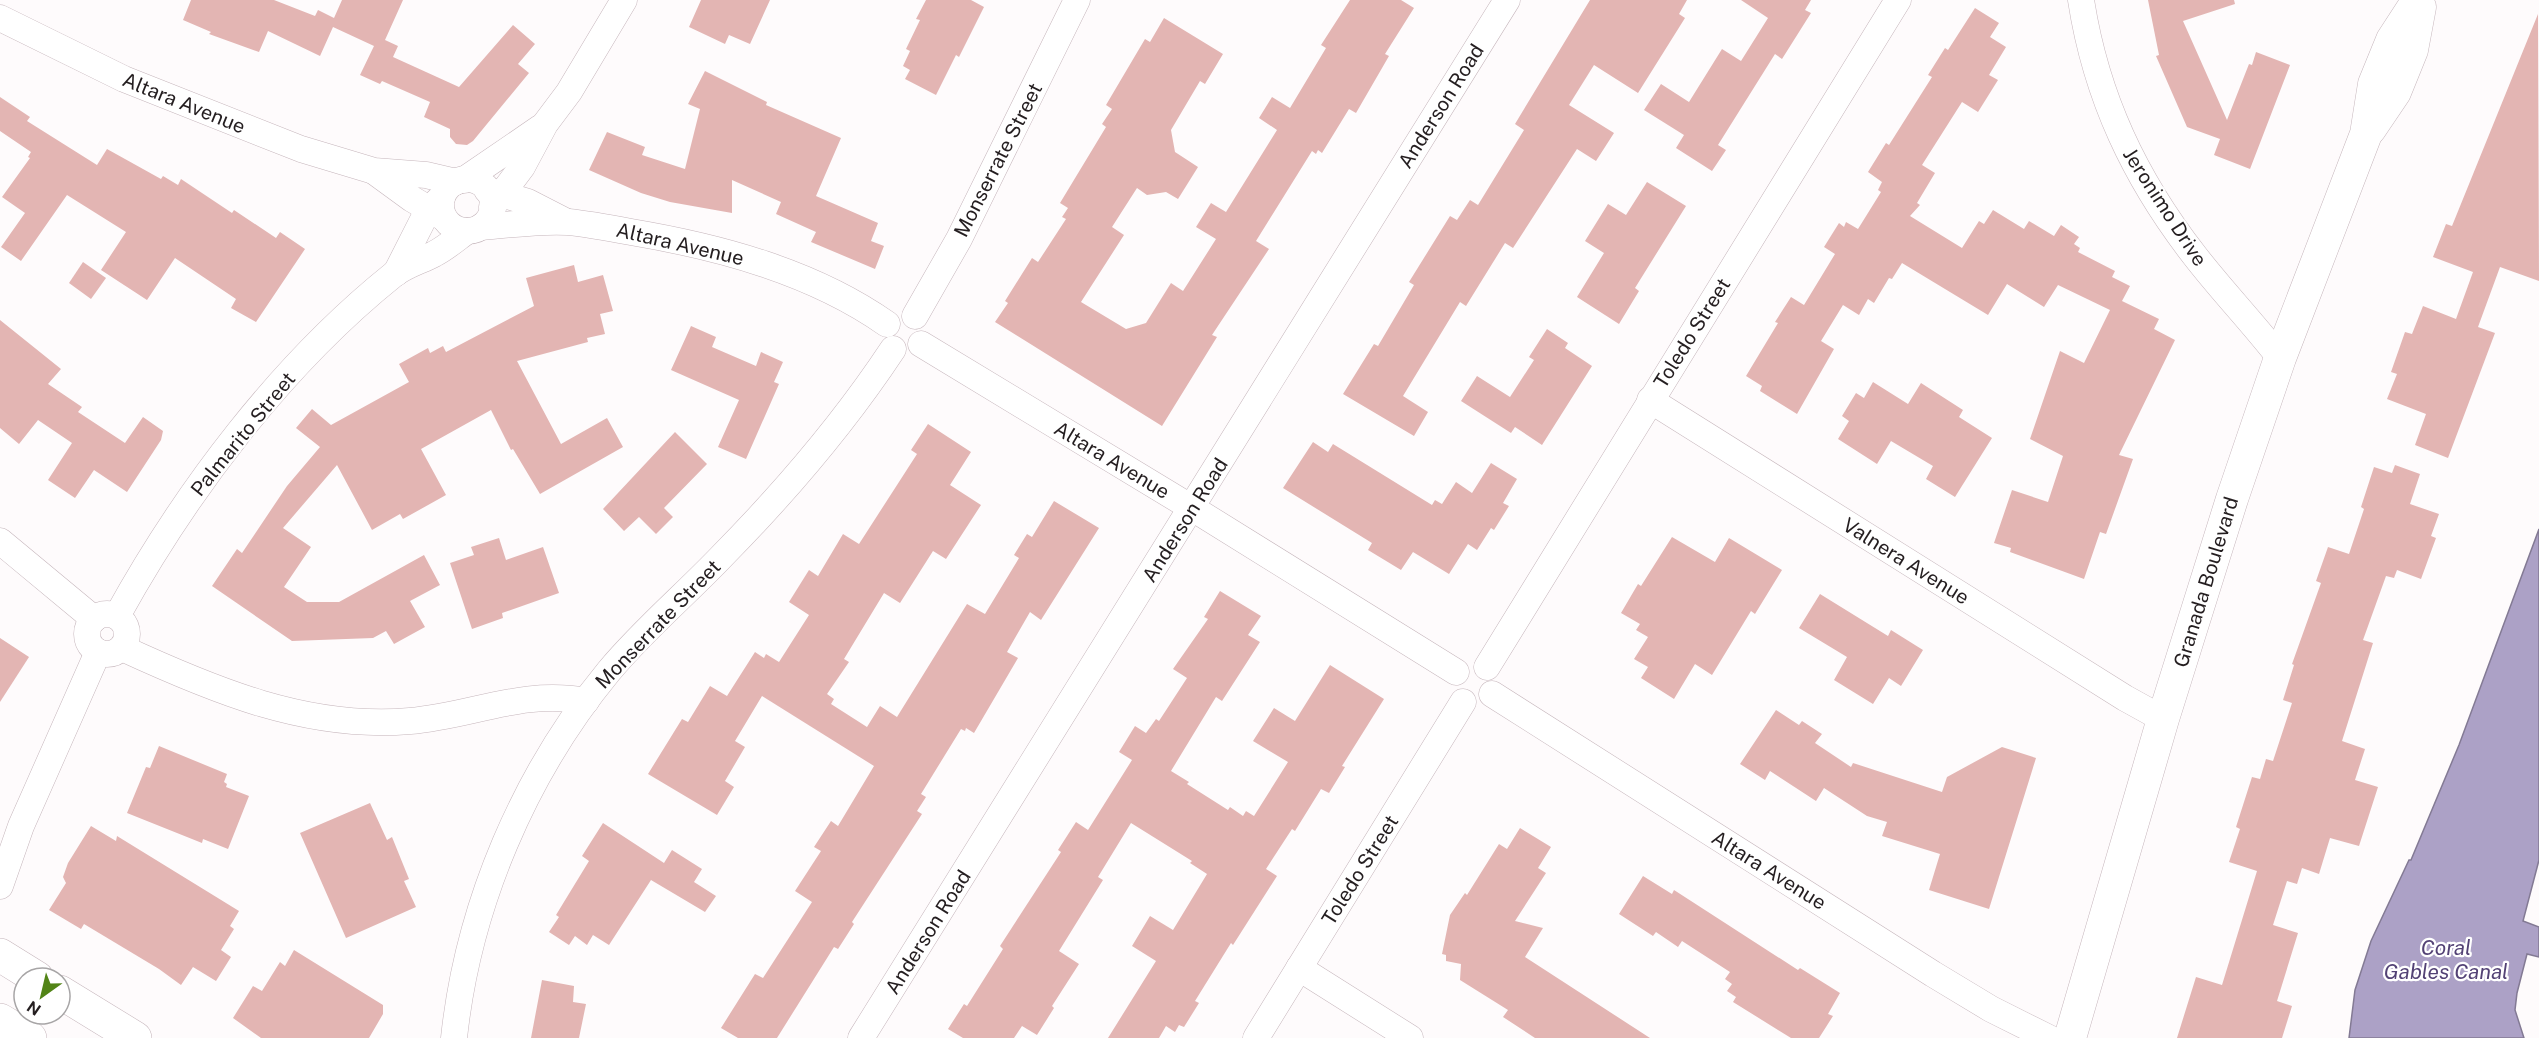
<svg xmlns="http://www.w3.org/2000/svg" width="2539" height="1038" font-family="'Public Sans',sans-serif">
<rect width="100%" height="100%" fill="#fefbfc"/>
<path fill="#aca1c6" stroke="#837a94" stroke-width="1.5" d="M2539,529v331l-16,61 16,6v30l-12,-3 -10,39 -2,17 9,28h-175l6,-48 16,-49 38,-81h2l48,-115z"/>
<g fill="#e3b5b3">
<path d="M191,0h83l41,16 3,-6 16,8 8,-18h61l-18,40 13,6 -5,11 66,30 54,-62 22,19 -17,20 11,9 -56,68 -6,4 -11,-1 -6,-7v-8l-26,-12 6,-15 -48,-21 -2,3 -20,-9 14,-29 -41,-19 -13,29 -52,-25 -9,21 -50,-18 2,-2 -28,-12z"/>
<path d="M701,0h69l-20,44 -21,-9 -4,9 -36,-17z"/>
<path d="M926,0h45l13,7 -25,50 -3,-2 -20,40 -31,-16 5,-9 -7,-4 7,-15 -4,-2 14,-29 -4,-1z"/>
<path d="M1350,0h51l13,8 -29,46 4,2 -33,57 -7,-4 -27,44 -4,-3 -2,4 -4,-3 -56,90 13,8 -57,86 5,2 -55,89 -167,-104 13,-19 -3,-2 27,-43 6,4 28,-43 -4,-2 6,-9 -8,-5 46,-76 -4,-3 10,-15 -6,-4 39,-66 5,3 14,-24 59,36 -18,30 -5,-3 -29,49 4,22 23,15 -20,32 -12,-7 -19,3 -10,-7 -25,39 12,8 -43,67 45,27 20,-6 25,-40 12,8 33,-52 -20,-12 15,-24 15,9 51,-82 -18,-12 13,-21 18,11 36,-60 -5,-3z"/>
<path d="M1590,0h97l-8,14 6,4 -47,75 -44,-28 -25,40 45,28 -18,28 -19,-12 -64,99 -8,-5 -39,63 -6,-4 -57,94 25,16 -14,24 -71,-42 31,-50 4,2 36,-61 -5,-3 41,-66 7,4 13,-20 8,5 46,-75 -9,-6z"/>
<path d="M1741,0h70l-6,10 6,3 -29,46 -7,-5 -57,91 8,5 -14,21 -36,-23 8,-13 -40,-25 17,-26 28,18 33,-53 19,12 27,-43z"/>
<path d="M2148,0h86l1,4 -52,17 44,99 22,-56 3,1 4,-13 34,13 -40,104 -36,-14 6,-16 -33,-12 -31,-71 3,-1z"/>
<path d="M1975,8l24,15 -9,14 16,10 -17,28 9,5 -20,32 -16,-10 -40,63 13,8 -18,30 3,2 -10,11 52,32 17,-27 5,3 9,-14 31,19 5,-8 25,15 7,-11 18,12 -5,7 6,4 -2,4 37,19 -3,6 18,9 -8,15 37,18 -5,10 21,11 -56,115 14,4 -27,75 -6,-2 -16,47 -74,-27 1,-4 -17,-5 18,-53 36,12 15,-46 -33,-17 30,-88 24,12 26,-53 -52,-25 -14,22 -37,-23 -19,31 -86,-52 -10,16 -3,-1 -15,25 -6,-4 -9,16 -16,-10 -22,36 13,8 -37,65 -37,-23 2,-5 -16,-10 32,-53 -3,-1 16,-25 13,8 31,-51 -11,-7 15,-24 5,4 2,-5 12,7 23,-37 -3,-2 4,-8 -14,-10 18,-29 3,2 43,-68 -4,-2 17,-27 3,2z"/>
<path d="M2538,14l1,267 -39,-14 -22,60 17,6 -47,125 -33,-13 11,-31 -39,-15 10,-25 -6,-2 14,-40 7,2 11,-28 33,13 17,-47 -40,-15 13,-33 6,2z"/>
<path d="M705,71l62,31 -1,3 75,33 -25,58 62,27 -7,18 13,5 -9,23 -64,-27 5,-10 -40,-18 5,-12 -49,-22v33l-62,-11 -29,-9 -52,-23 18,-38 38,15 -3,8 43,14 15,-60 -12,-5z"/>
<path d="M0,97l30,20 -3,4 70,44 10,-16 54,30 2,-3 15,9 3,-6 51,34 2,-3 42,28 4,-6 25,17 -49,73 -25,-14 5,-9 -61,-41 -28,42 -46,-30 25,-38 -59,-37 -46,66 -20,-14 24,-34 -23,-16 28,-39 -2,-1 3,-5 -31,-21z"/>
<path d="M1647,182l39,24 -51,82 4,3 -20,33 -42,-27 27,-44 -19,-12 23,-37 18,11z"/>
<path d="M83,262l23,16 -15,21 -22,-16z"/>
<path d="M574,265l4,17 25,-7 10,36 -13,3 5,20 -18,4 1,4 -71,19 44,83 46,-26 16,29 -83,47 -27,-45 -2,1 -20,-40 -70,39 25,46 -43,24 -3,-5 -28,16 -35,-65 -54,63 28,19 -27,40 23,15h32l85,-47 16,30 -30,16 15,26 -31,17 -8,-13 -13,7 -81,3 -80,-55 25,-37 5,4 45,-67 33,-39 -24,-19 16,-19 19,16 78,-43 -10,-18 29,-16 2,5 13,-7 3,6 88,-46 -8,-28z"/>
<path d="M0,320l61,49 -13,15 34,23 -4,5 47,31 18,-26 20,14 -2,9 -34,52 -33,-22 -19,28 -27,-18 24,-37 -34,-23 -19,24 -19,-16z"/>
<path d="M691,326l25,11 -4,10 44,19 5,-14 22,10 -9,20 5,2 -33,75 -28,-12 21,-47 -68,-30z"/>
<path d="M1547,329l21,14 -3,5 27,18 -50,79 -27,-18 -4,6 -50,-32 16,-25 33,21 24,-37 -5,-3z"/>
<path d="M1873,382l35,22 13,-21 42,27 -4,7 33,21 -37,59 -29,-18 7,-13 -42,-25 -14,23 -39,-25 11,-18 -7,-5 14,-23 8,5z"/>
<path d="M928,424l43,28 -21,33 31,20 -35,54 -13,-8 -33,52 -16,-10 -40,66 5,3 -22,32 7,5 -3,5 36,23 13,-21 17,11 70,-113 18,10 34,-56 -5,-3 13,-21 5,3 22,-36 45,27 -58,92 -11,-8 -23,40 11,6 -44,75 -8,-5 -1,3 -4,-2 -40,65 5,3 -9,14 5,3 -70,108 2,2 -16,25 -4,-2 -57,91h-39l-17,-10 34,-54 8,4 49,-76 -17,-11 26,-40 -7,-4 17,-26 7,5 36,-60 -112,-70 -27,45 10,6 -20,34 9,6 -17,28 -69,-41 34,-55 6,3 22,-36 17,10 28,-44 9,6 2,-4 13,8 30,-47 -20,-13 20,-32 9,6 25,-42 16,10 58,-90 -6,-4z"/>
<path d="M675,432l32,32 -43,44 9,9 -17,17 -17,-17 -15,14 -21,-22z"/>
<path d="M1313,442l15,10 5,-8 99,61 3,-5 7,4 14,-22 16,11 19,-30 26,16 -14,24 6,3 -15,24 -3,-2 -14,22 -9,-6 -19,30 -36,-22 -12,18 -33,-20 4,-7 -89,-55z"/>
<path d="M2395,465l25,9 -10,30 29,10 -8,22 5,2 -15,41 -24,-9 -3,8 -8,-2 -23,64 10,3 -31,98 23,8 -10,31 23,7 -19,59 -29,-8 -11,36 -17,-6 -5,16 -10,-3 -14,44 25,8 -21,68 15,5 -10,32h-105l19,-61 26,8 35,-114 -28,-9 11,-33 -4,-2 16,-50 8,2 6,-20 7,2 19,-58 -9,-3 11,-35 -2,-1 29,-81 -5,-2 12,-34 21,7 15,-45 -3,-2 13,-40 18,6z"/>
<path d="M1672,537l43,25 14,-24 53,32 -27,44 -4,-3 -39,64 -17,-11 -21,35 -33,-21 7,-11 -14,-8 14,-22 -12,-7 4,-6 -19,-11 17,-29 3,2z"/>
<path d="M499,538l7,22 37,-13 16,46 -57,20 1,5 -31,11 -22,-66 24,-8 -3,-8z"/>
<path d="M1220,591l41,25 -13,19 12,7 -38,59 -6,-4 -45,74 18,11 -2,2 41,26 2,-3 13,9 3,-5 8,5 34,-54 -35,-21 21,-33 21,13 35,-56 54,34 -42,67 3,1 -16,26 -8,-4 -26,42 -3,-2 -26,40 11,7 -44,69 -2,-2 -36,58 4,2 -15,24 -5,-2 -4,7 -9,-6 -7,12h-51l48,-77 -24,-15 18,-30 23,14 34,-56 -17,-11 2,-2 -61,-38 -33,54 5,3 -44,71 20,13 -27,42 2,2 -17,27 -15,-9 -8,12h-51l-15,-9 16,-25 3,2 36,-57 -3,-3 61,-94 -3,-2 18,-28 12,8 44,-70 -13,-8 16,-26 11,7 10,-14 3,2 28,-43 -14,-9 35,-50 -4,-2z"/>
<path d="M1820,594l68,42 3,-6 32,20 -22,36 -12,-8 -16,26 -39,-24 13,-23 -48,-29z"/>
<path d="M0,638l29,19 -29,45z"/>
<path d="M1776,710l23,15 3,-4 20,13 -7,9 36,24 2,-4 89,29 5,-15 55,-30 34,11 -47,151 -60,-19 11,-36 -58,-18 5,-14 -20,-6 -43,-28 -8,13 -46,-30 -5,9 -25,-16z"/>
<path d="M159,746l68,28 -3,8 3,2 -1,3 23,9 -21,53 -25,-10 -1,4 -75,-30 19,-46 4,1z"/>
<path d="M370,803l17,37 5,-3 17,42 -5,2 12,26 -70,31 -46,-105z"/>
<path d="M603,823l61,40 8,-13 30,19 -8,13 22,14 -11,16 -54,-32 -42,65 -16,-10 -6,10 -12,-9 -6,9 -20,-13 10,-15 -3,-2 33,-54 -7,-5z"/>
<path d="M91,826l25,15 1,-5 122,75 -9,15 4,3 -13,21 10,7 -15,24 -23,-14 -12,18 -22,-16 -75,-45 -3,5 -32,-19 17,-27 -3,-6 5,-14z"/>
<path d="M1520,828l31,19 -13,21 8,5 -31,48 28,7 -18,29 125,81h-115l-32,-21 5,-7 -48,-30 1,-16 -15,-3v-6l-4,-1 8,-39 15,-22 2,2 32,-51 8,5z"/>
<path d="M1643,876l29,18 2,-4 124,80 2,-2 40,25 -12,21 5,2 -14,22h-28l-58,-36 3,-5 -9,-6 5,-7 -7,-5 5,-7 -48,-31 -4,6 -22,-15 -3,4 -34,-22z"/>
<path d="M294,950l89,55v9l-14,24h-108l-28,-20 20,-32 9,5 18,-29 5,4z"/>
<path d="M542,980l32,6 -1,16 13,2 -7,34h-48z"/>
</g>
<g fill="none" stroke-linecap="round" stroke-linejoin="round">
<g stroke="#c6b6bc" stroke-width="27">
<g id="minor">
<path d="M2081,0c15,97 54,179 114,256 27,35 58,67 85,102"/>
<path d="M0,18l124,61 177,70 73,22 52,4 30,7"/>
<path d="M375,172l37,27 32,19"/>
<circle cx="467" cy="205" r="26"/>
<path d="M464,180l76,-52"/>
<path d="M487,190l41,12 37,19"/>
<path d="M492,207l30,-40 23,-43 24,-32 55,-92"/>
<path d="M481,227c29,-2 59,-7 87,-5 21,2 42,6 63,10 89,15 182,40 256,92"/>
<path d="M396,273l32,-63 14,-13"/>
<path d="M915,316l44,-77 118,-239"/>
<path d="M921,344l271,164 264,164"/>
<path d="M1650,400l475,298 38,21"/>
<path d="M0,541l94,78"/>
<circle cx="107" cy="634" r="20"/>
<path d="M117,616c69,-125 164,-251 276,-341 12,-10 28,-14 41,-21 12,-6 22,-15 33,-23"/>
<path d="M122,648c91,42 186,82 288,73 62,-5 112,-32 176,-20"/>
<path d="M1487,667l411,-667"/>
<path d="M1492,694l441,280 58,35 58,29"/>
<path d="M0,886l21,-60 77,-174"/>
<path d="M1299,968l111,70"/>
<path d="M454,1038c14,-132 70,-264 155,-367 35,-42 77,-77 114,-116 62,-63 121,-132 170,-206"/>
<path d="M861,1038l646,-1038"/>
<path d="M1256,1038l207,-336"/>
</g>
</g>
<g stroke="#c6b6bc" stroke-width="33">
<g id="tertiary">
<path d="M2370,129l25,-37 17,-42 8,-43"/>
<path d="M2070,1038l93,-319 69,-220 48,-141 86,-224 8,-50 18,-44 26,-40"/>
</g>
</g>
<g stroke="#c6b6bc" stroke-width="34">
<g id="primary">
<path d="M0,955l37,23"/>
<path d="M60,992l75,46"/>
<path d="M0,1020l30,18"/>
</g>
</g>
<use href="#minor" stroke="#fff" stroke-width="26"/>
<use href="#tertiary" stroke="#fff" stroke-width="32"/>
<use href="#primary" stroke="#fff" stroke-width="33"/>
</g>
<g text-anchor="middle" stroke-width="4.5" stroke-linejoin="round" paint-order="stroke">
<g font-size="20" fill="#241e20" stroke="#fff">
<text transform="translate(184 103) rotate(22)" y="7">Altara Avenue</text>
<text transform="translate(1441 106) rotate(-58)" y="7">Anderson Road</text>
<text transform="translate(998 160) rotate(-63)" y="7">Monserrate Street</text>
<text transform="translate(2165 207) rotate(57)" y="7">Jeronimo Drive</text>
<text transform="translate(680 244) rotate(13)" y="7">Altara Avenue</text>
<text transform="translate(1692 333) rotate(-58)" y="7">Toledo Street</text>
<text transform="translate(243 434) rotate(-51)" y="7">Palmarito Street</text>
<text transform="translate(1112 460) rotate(31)" y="7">Altara Avenue</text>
<text transform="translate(1185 520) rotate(-58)" y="7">Anderson Road</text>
<text transform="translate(1906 561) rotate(32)" y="7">Valnera Avenue</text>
<text transform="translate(2206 582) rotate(-73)" y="7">Granada Boulevard</text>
<text transform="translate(658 624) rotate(-46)" y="7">Monserrate Street</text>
<text transform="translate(1360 870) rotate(-58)" y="7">Toledo Street</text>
<text transform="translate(1769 870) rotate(32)" y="7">Altara Avenue</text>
<text transform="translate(928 932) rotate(-58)" y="7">Anderson Road</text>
</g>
<g font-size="21" font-style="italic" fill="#534275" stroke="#fff">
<text x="2446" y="955">Coral<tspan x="2446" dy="24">Gables Canal</tspan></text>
</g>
</g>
<g transform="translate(42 996) rotate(214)"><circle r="28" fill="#ffffff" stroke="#a7a5a6" stroke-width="1.5"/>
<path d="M0-4.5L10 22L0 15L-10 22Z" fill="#528417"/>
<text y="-9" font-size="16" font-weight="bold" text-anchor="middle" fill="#241e20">N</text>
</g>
</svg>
